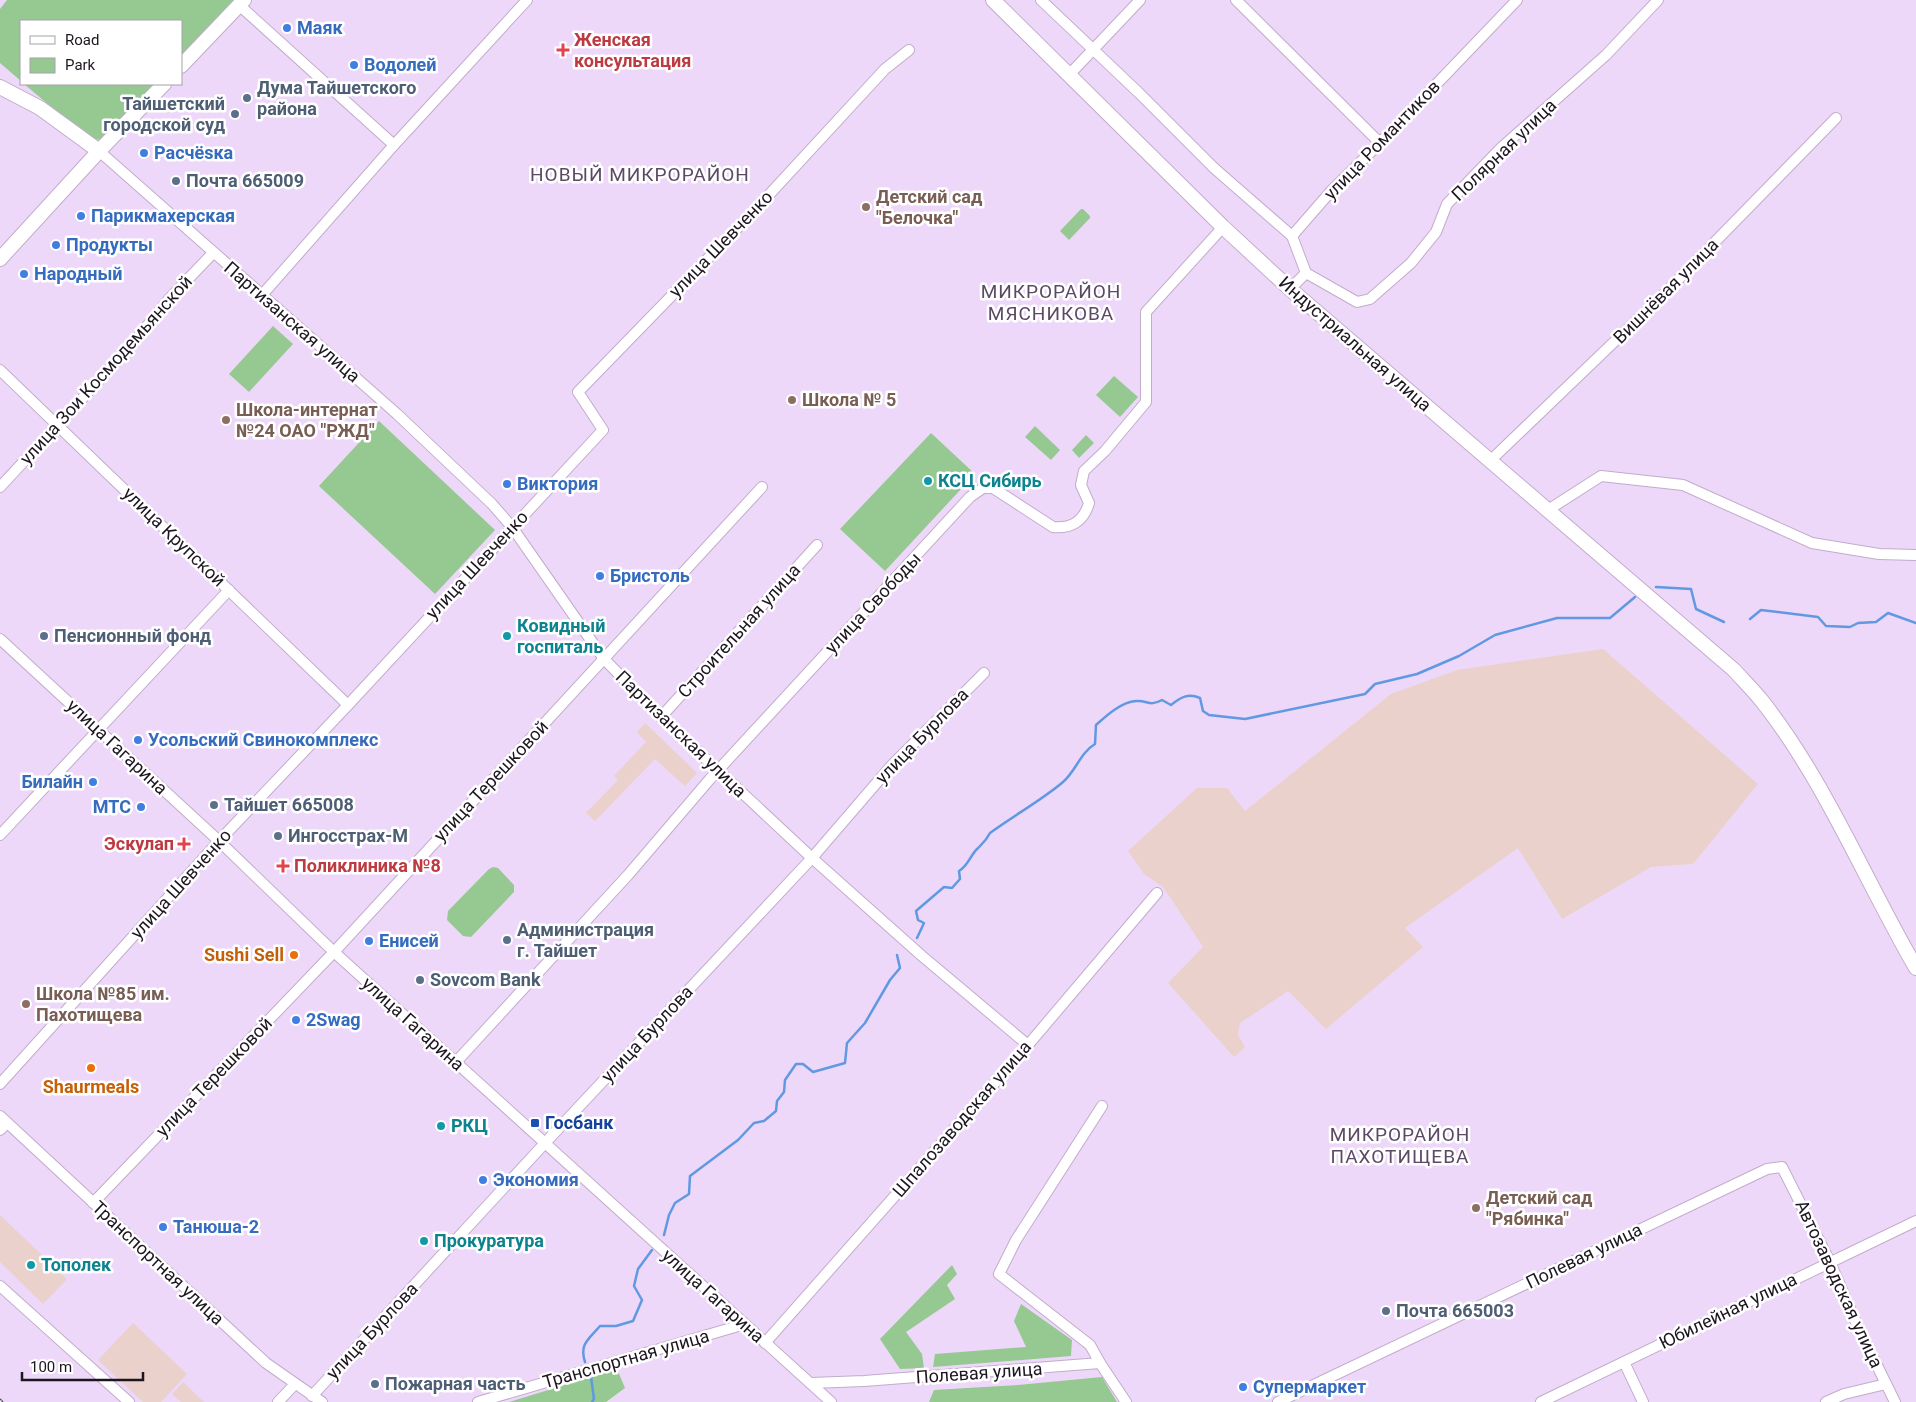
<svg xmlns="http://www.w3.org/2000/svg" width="1916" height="1402" font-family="Roboto,sans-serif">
<rect width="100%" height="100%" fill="#eed8f9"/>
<g fill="#ead1cb">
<path d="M1603,649l155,135 -65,80 -42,3 -89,52 -44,-71 -113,80 18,19 -97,82 -38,-38 -48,32 -2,12 7,12 -11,10 -66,-74 35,-36 -40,-60 -19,-13 -16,-23 69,-63h30l18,23 146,-117 66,-24z"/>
<path d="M645,723l52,50 -12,13 -30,-27 -60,62 -9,-8 32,-33 -4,-4 32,-34 -9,-10z"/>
<path d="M0,1215l67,64 -24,25 -43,-42z"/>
<path d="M133,1323l54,51 -26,28h-18l-45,-42z"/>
<path d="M183,1382l21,20h-23l-9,-8z"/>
</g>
<g fill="#95c991">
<path d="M7,0h227l-53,57v-36h-160v60l-21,-18v-54z"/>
<path d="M24,84h133l-49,53 -16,4z"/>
<path d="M1081,209h2l7,7v2l-21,22 -9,-9z"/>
<path d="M273,326l20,18 -44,48 -20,-18z"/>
<path d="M1114,376l24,21 -18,20 -24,-22z"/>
<path d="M379,421l116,109 -60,64 -116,-108z"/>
<path d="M1035,426l25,24 -9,10 -26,-23z"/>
<path d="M931,433l44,41 -90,97 -45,-42z"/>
<path d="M1086,435l8,8 -15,15 -7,-8z"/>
<path d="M493,867l5,1 16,17v7l-43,45 -8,-1 -16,-16 1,-9 41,-42z"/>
<path d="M952,1265l5,9 -10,11 8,14 -49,33 16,22 2,14 -24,1 -20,-30z"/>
<path d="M1021,1304l51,36 -1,16 -138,11 2,-13 91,-7 -12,-26z"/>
<path d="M617,1369l8,19 -19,14h-97z"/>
<path d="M1102,1377l15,25h-188l5,-12 84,-5z"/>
</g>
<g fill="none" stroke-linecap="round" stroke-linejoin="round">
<g stroke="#6099e2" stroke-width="2.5">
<path d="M1656,587l35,2 5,20 28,13"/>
<path d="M1750,619l11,-9 57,7 8,9 24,1 8,-4 18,-1 12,-9 28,10"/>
<path d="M917,938l7,-15 -6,-3 -2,-9 28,-24 8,1 8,-9 -1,-8c9,-5 11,-15 18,-22 6,-6 9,-8 13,-16 23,-17 52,-33 73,-51 13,-11 17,-29 32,-38l1,-19c10,-9 25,-23 40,-24 12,-1 13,6 26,-1l9,5c10,-8 17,-12 29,-7l3,13 6,4 36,4 120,-25 10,-10 42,-10 42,-18 36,-21 62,-17h53l25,-21"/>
<path d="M664,1235l5,-20 6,-12 14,-9 1,-18 48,-36 16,-17 10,-2 12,-10 1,-10 7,-9 1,-12 11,-16h7l10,8 32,-9 2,-20 18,-20 25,-43 10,-12 -3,-13"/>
<path d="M585,1362c-6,-18 4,-23 15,-36h16l17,-5 9,-21 -8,-14 4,-17 14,-19"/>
<path d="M591,1377l3,22 -2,3"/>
</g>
<g stroke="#c1accb" stroke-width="12">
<g id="street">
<path d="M1041,0l98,93 75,75 78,68"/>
<path d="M1236,0l144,143"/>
<path d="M239,5l155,140"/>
<path d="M1068,76l72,-76"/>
<path d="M99,151l298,263 95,90 20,23 92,132 57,58 151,141 110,98 106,89"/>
<path d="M1306,273l51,29 13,-3 41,-36 25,-31 11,-28 26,-27 28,-29 105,-93 52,-55"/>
<path d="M1290,289l16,-16 -14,-37 40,-46 48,-47 137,-143"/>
<path d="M262,295l132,-150 133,-145"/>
<path d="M0,370l348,335"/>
<path d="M1491,460l173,-166 172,-176"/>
<path d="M0,487l130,-140 39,-48 44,-46"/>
<path d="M1548,510l53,-34 82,9 129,58 67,11 37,1"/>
<path d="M0,639l219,202 115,111 497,450"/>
<path d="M661,717l156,-172"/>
<path d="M0,835l229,-245"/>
<path d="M456,1062l172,-187 82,-96 260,-282 13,-9h10l60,39c18,2 31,-6 36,-24l-8,-18 3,-14 21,-20 41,-49v-90l77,-85"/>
<path d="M0,1084l219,-243 129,-136 255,-275 -25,-38 177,-182 130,-141 24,-19"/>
<path d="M0,1116l266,247 56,39"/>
<path d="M0,1130l7,-7"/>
<path d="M93,1203l241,-251 428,-465"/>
<path d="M0,1286l129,116"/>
<path d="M765,1343l263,-298 129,-152"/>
<path d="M1624,1362l19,40"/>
<path d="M1100,1363l-10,-18 -91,-71 17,-34 86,-134"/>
<path d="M811,1383l53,-2 236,-18 26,39"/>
<path d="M312,1396l233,-253 267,-285 80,-93 92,-92"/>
<path d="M278,1402l17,-18"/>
<path d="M478,1402l267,-78"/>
<path d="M1278,1402l489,-233 15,-2 48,95 28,65 37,75"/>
<path d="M1541,1402l375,-181"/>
<path d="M1826,1402l18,-8 42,-10"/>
</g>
</g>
<g stroke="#c1accb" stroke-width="16">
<g id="secondary">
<path d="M993,0l230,227 67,62 444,381c9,10 19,20 28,31 63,80 103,179 154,267"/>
<path d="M181,66l63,-66"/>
<path d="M0,87l40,21 59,43"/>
<path d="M0,259l99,-108 65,-67"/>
</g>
</g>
<use href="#street" stroke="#fff" stroke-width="10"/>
<use href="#secondary" stroke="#fff" stroke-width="14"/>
<g stroke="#5a4e5f" stroke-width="4.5">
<path id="rail" d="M0,1401l1,1"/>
</g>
<use href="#rail" stroke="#fff" stroke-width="2.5" stroke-dasharray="8" stroke-linecap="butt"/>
</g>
<g fill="#3f7fe0" stroke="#fff" stroke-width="2">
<circle cx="287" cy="28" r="5"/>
<circle cx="354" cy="65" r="5"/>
<circle cx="144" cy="153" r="5"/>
<circle cx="81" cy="216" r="5"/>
<circle cx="56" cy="245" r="5"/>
<circle cx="24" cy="274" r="5"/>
<circle cx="507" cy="484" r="5"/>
<circle cx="600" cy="576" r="5"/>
<circle cx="138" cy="740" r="5"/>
<circle cx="93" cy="782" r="5"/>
<circle cx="141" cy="807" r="5"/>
<circle cx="369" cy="941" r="5"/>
<circle cx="296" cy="1020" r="5"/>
<circle cx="483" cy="1180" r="5"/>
<circle cx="163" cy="1227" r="5"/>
<circle cx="1243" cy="1387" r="5"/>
</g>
<g fill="#e0444e" stroke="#fff" stroke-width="2">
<path d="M560.5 42.5h5v5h5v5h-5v5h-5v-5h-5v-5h5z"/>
<path d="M181.5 836.5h5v5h5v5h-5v5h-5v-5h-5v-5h5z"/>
<path d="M280.5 858.5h5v5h5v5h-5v5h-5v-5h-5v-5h5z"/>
</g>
<g fill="#5c6f8a" stroke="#fff" stroke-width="2">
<circle cx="247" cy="98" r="5"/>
<circle cx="235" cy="114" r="5"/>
<circle cx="176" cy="181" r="5"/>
<circle cx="44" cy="636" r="5"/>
<circle cx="214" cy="805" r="5"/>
<circle cx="278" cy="836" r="5"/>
<circle cx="507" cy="940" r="5"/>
<circle cx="420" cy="980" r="5"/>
<circle cx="1386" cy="1311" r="5"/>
<circle cx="375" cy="1384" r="5"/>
</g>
<g fill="#8d6e63" stroke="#fff" stroke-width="2">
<circle cx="866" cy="207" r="5"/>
<circle cx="792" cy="400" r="5"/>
<circle cx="226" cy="420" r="5"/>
<circle cx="26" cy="1004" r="5"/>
<circle cx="1476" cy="1208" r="5"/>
</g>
<g fill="#0f9aa8" stroke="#fff" stroke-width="2">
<circle cx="928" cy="481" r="5"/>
<circle cx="507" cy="636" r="5"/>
<circle cx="441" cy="1126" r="5"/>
<circle cx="424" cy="1241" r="5"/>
<circle cx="31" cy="1265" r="5"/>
</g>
<g fill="#e8710a" stroke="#fff" stroke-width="2">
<circle cx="294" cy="955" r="5"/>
<circle cx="91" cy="1068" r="5"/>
</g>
<rect fill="#1a4fb4" stroke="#fff" stroke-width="2" x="530" y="1118" width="10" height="10" rx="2.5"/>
<g text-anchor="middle" stroke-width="5" stroke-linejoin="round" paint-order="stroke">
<g font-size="18" font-weight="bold" fill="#366cbe" stroke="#fff" text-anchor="start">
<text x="297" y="34">Маяк</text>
<text x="364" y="71">Водолей</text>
<text x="154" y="159">Расчёsка</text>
<text x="91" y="222">Парикмахерская</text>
<text x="66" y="251">Продукты</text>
<text x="34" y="280">Народный</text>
<text x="517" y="490">Виктория</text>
<text x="610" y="582">Бристоль</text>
<text x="148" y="746">Усольский Свинокомплекс</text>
<text x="83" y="788" text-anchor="end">Билайн</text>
<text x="131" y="813" text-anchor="end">МТС</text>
<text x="379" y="947">Енисей</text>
<text x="306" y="1026">2Swag</text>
<text x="493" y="1186">Экономия</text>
<text x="173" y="1233">Танюша-2</text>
<text x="1253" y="1393">Супермаркет</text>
</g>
<g font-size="18" font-weight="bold" fill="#be3a42" stroke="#fff" text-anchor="start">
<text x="574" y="46">Женская<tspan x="574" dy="21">консультация</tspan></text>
<text x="174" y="850" text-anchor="end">Эскулап</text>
<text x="294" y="872">Поликлиника №8</text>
</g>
<g font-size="18" font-weight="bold" fill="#4e5e75" stroke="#fff" text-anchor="start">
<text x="257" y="94">Дума Тайшетского<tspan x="257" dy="21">района</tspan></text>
<text x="225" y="110" text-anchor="end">Тайшетский<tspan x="225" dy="21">городской суд</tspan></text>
<text x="186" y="187">Почта 665009</text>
<text x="54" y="642">Пенсионный фонд</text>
<text x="224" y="811">Тайшет 665008</text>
<text x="288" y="842">Ингосстрах-М</text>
<text x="517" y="936">Администрация<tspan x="517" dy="21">г. Тайшет</tspan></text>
<text x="430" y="986">Sovcom Bank</text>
<text x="1396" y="1317">Почта 665003</text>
<text x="385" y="1390">Пожарная часть</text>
</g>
<g font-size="18" fill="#1d1520" stroke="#fff">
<text transform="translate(1382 140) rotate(-46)" y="6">улица Романтиков</text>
<text transform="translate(1504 150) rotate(-44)" y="6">Полярная улица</text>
<text transform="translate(721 244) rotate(-46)" y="6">улица Шевченко</text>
<text transform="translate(1666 291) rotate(-45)" y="6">Вишнёвая улица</text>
<text transform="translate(292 322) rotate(41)" y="6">Партизанская улица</text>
<text transform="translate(1355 344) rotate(41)" y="6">Индустриальная улица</text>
<text transform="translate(106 370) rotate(-48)" y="6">улица Зои Космодемьянской</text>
<text transform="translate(174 537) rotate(44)" y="6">улица Крупской</text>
<text transform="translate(477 565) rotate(-47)" y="6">улица Шевченко</text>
<text transform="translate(873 603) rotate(-47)" y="6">улица Свободы</text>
<text transform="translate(739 631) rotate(-48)" y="6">Строительная улица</text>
<text transform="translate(681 734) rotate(44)" y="6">Партизанская улица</text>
<text transform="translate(922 736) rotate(-46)" y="6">улица Бурлова</text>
<text transform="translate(117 747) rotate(43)" y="6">улица Гагарина</text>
<text transform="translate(491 781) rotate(-47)" y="6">улица Терешковой</text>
<text transform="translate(181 884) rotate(-48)" y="6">улица Шевченко</text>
<text transform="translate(413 1024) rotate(42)" y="6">улица Гагарина</text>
<text transform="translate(647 1034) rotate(-47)" y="6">улица Бурлова</text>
<text transform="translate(214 1077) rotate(-46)" y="6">улица Терешковой</text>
<text transform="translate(962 1119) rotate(-49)" y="6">Шпалозаводская улица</text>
<text transform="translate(1584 1256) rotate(-26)" y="6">Полевая улица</text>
<text transform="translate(158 1263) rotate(43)" y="6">Транспортная улица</text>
<text transform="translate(1839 1284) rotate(65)" y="6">Автозаводская улица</text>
<text transform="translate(713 1296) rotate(42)" y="6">улица Гагарина</text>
<text transform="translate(1728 1311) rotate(-26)" y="6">Юбилейная улица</text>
<text transform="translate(372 1331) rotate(-47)" y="6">улица Бурлова</text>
<text transform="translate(626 1359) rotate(-16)" y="6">Транспортная улица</text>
<text transform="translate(979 1373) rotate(-4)" y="6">Полевая улица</text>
</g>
<g font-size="18" font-weight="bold" fill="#785e54" stroke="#fff" text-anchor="start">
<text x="876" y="203">Детский сад<tspan x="876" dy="21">"Белочка"</tspan></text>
<text x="802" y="406">Школа № 5</text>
<text x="236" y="416">Школа-интернат<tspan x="236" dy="21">№24 ОАО "РЖД"</tspan></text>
<text x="36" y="1000">Школа №85 им.<tspan x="36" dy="21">Пахотищева</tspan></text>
<text x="1486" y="1204">Детский сад<tspan x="1486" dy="21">"Рябинка"</tspan></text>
</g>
<g font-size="18" font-weight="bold" fill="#0d838f" stroke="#fff" text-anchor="start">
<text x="938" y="487">КСЦ Сибирь</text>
<text x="517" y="632">Ковидный<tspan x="517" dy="21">госпиталь</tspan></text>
<text x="451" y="1132">РКЦ</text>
<text x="434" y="1247">Прокуратура</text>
<text x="41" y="1271">Тополек</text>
</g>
<g font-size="18" font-weight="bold" fill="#c56008" stroke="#fff" text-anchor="end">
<text x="284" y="961">Sushi Sell</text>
<text x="91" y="1093" text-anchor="middle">Shaurmeals</text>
</g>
<g font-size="18" font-weight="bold" fill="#164399" stroke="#fff" text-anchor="start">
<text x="545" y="1129">Госбанк</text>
</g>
<g font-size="19" letter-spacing="1" fill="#5c4a65" stroke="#fff">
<text x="640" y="181">НОВЫЙ МИКРОРАЙОН</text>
<text x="1051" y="298">МИКРОРАЙОН<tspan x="1051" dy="22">МЯСНИКОВА</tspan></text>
<text x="1400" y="1141">МИКРОРАЙОН<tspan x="1400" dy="22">ПАХОТИЩЕВА</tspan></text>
</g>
</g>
<rect x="20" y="20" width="162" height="65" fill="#ffffff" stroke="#a5a1a6"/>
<rect x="30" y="36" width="25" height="8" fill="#ffffff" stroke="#a5a1a6"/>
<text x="65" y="45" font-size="15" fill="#1d1520">Road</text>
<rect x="30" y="58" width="25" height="15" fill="#95c991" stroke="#a5a1a6"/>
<text x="65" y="70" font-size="15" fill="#1d1520">Park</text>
<path d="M22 1372v8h121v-8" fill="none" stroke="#1d1520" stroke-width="2.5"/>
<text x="30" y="1372" font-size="15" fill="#1d1520" stroke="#ffffff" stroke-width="4" paint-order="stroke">100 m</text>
</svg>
